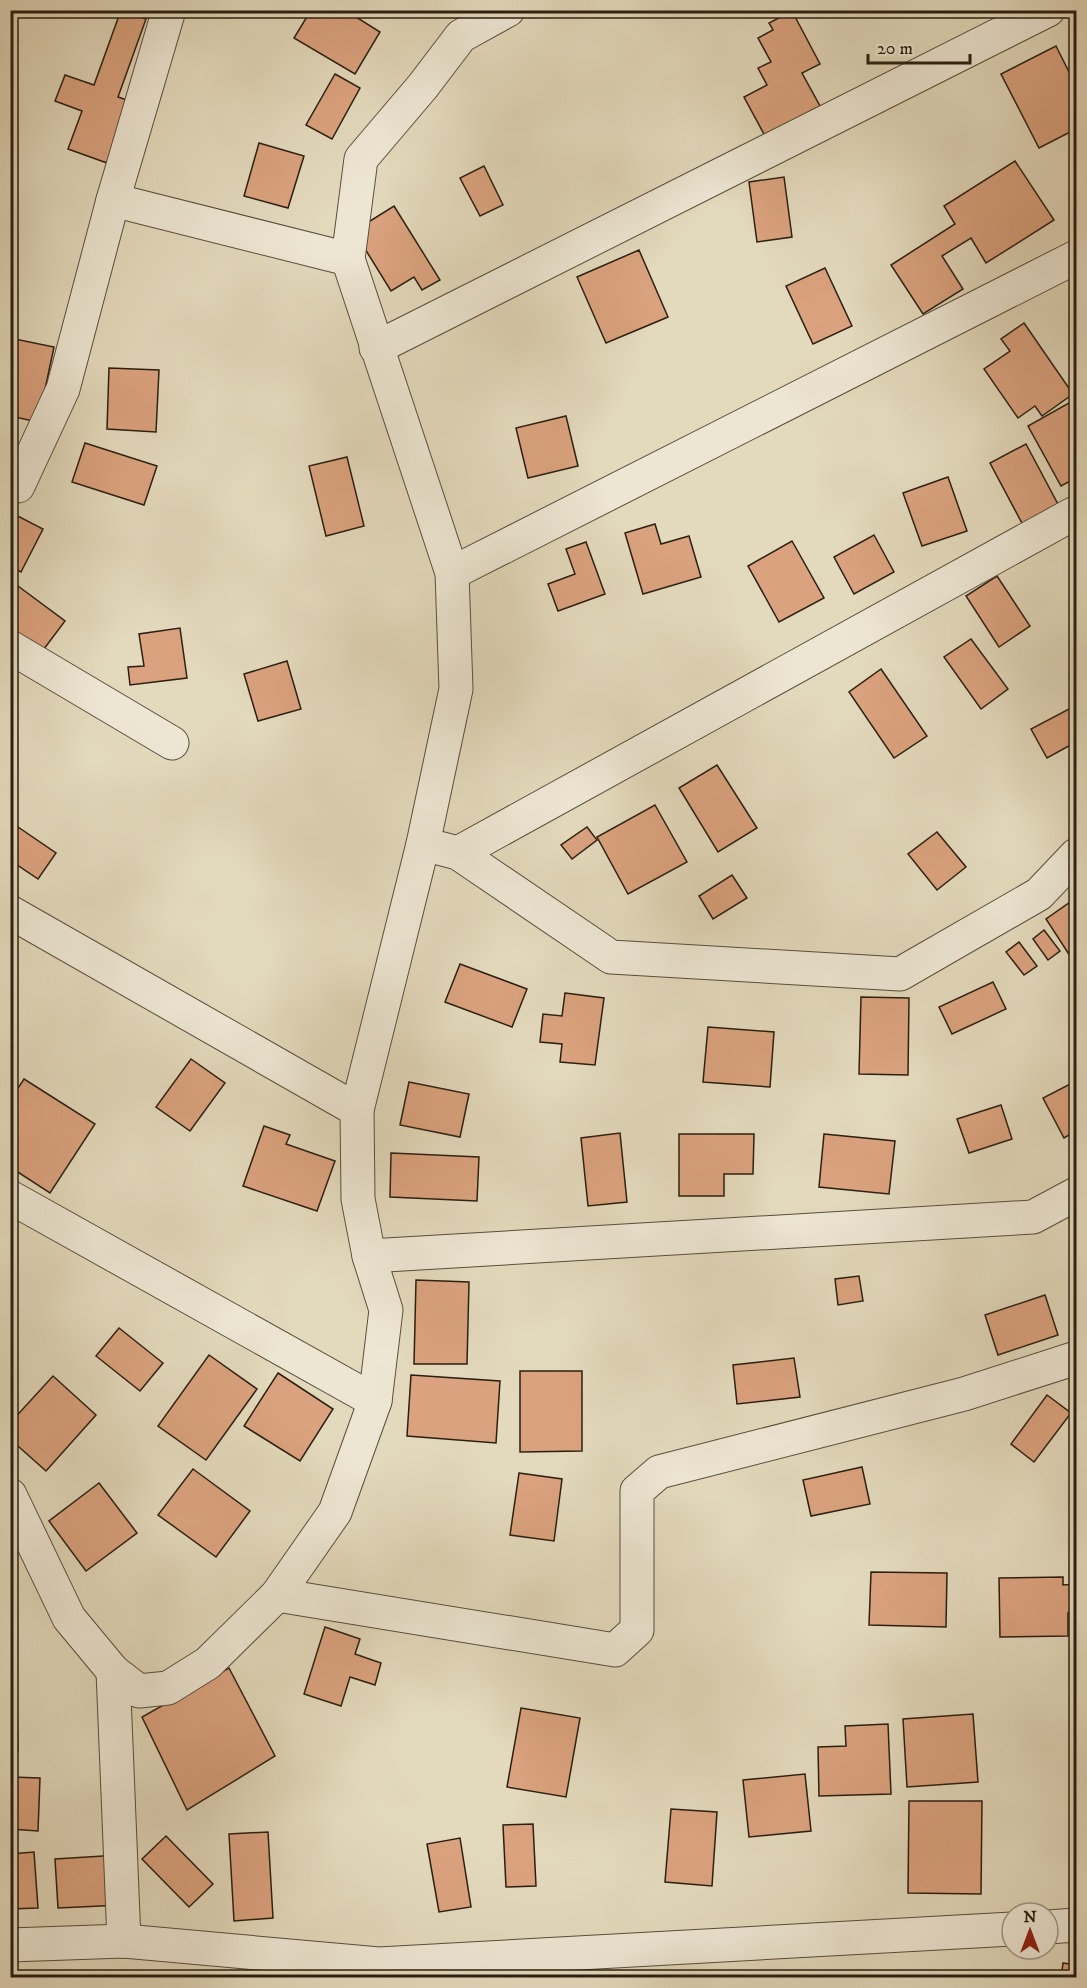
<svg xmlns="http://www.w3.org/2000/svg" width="1087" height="1988" font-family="'IM FELL DW Pica',serif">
<rect width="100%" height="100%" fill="#e3d9bc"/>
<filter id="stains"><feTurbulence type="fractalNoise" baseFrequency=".00333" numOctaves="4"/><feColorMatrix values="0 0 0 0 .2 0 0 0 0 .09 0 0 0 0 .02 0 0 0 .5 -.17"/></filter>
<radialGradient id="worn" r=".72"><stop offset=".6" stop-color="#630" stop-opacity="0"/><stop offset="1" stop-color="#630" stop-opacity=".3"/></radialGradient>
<g fill="#daa27e" stroke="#2b1f11" stroke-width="1.5">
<path d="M121,10l25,9 -28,78 12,4 -23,62 -39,-14 14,-38 -27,-10 10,-26 29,10z"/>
<path d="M311,10h34l35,22 -25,42 -61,-36z"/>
<path d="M792,11l28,53 -18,9 18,33 -55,30 -21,-39 23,-12 -9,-17 13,-6 -13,-24 15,-8 -4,-7z"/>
<path d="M1056,46l20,40v43l-37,19 -38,-74z"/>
<path d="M335,74l25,14 -28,51 -26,-14z"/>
<path d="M259,143l45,13 -16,52 -44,-12z"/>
<path d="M1015,161l39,59 -68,43 -15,-25 -29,18 21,33 -40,25 -32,-49 64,-41 -11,-18z"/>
<path d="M484,166l19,39 -23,11 -20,-38z"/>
<path d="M784,177l8,60 -35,5 -8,-60z"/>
<path d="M394,206l46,74 -18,10 -8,-13 -23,14 -37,-60z"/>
<path d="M639,250l29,67 -62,26 -29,-66z"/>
<path d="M825,268l27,58 -39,18 -27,-58z"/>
<path d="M1024,323l49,71 -31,22 -7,-10 -17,12 -34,-49 26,-18 -9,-12z"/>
<path d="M10,338l44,9 -16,75 -28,-6z"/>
<path d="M109,368l50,2 -3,62 -49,-3z"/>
<path d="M1076,399v79l-15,8 -33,-60z"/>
<path d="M566,416l12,50 -50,12 -12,-50z"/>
<path d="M85,443l72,23 -13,39 -72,-23z"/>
<path d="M1026,444l34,64 -36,19 -34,-64z"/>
<path d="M347,457l17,69 -38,10 -17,-70z"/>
<path d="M948,477l19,54 -45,15 -19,-53z"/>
<path d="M10,512l33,17 -22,43 -11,-6z"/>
<path d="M655,524l6,20 28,-8 12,41 -58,17 -18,-61z"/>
<path d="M874,535l20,37 -40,22 -20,-37z"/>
<path d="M792,541l32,57 -45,24 -31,-56z"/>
<path d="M586,542l19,52 -47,17 -10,-27 27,-10 -9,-25z"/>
<path d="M997,576l33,50 -31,21 -33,-51z"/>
<path d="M18,586l47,35 -24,32 -31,-23v-34z"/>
<path d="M180,628l7,50 -57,7 -2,-18 16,-1 -5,-32z"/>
<path d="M971,639l37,50 -27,20 -37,-52z"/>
<path d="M287,661l14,48 -43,12 -14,-47z"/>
<path d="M881,669l46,67 -33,22 -45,-66z"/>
<path d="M1069,709l7,13v20l-29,16 -16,-29z"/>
<path d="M717,765l40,63 -39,24 -39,-64z"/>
<path d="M655,805l32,57 -59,32 -31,-57z"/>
<path d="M18,827l38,26 -18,26 -28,-19v-22z"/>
<path d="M587,827l10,13 -25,19 -11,-14z"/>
<path d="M937,832l29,35 -29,23 -29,-36z"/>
<path d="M732,875l15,23 -34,21 -14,-23z"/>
<path d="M1076,898v62l-2,2 -28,-43z"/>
<path d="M1044,930l16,21 -12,9 -15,-21z"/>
<path d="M1019,942l18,24 -13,9 -18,-23z"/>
<path d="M460,964l67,25 -15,38 -67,-25z"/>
<path d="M993,982l13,27 -54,25 -13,-27z"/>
<path d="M565,993l39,5 -9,67 -35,-3 2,-18 -22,-2 3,-28 19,2z"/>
<path d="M861,997l48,1 -1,77 -49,-1z"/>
<path d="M708,1027l66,5 -4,55 -67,-5z"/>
<path d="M191,1059l34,24 -35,48 -34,-24z"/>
<path d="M24,1079l71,45 -45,69 -40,-26v-67z"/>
<path d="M1076,1081v50l-12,7 -21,-40z"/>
<path d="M409,1082l60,12 -9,43 -60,-12z"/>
<path d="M1001,1105l11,34 -43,14 -12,-34z"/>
<path d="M264,1126l26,9 -4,9 49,17 -18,50 -74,-25z"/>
<path d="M620,1133l7,69 -39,4 -7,-68z"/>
<path d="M679,1134h75l-1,40h-29v22h-45z"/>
<path d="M824,1134l71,7 -6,53 -70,-7z"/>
<path d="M391,1153l88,4 -2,44 -87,-4z"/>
<path d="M859,1276l4,25 -25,4 -3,-26z"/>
<path d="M416,1280l53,2 -2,82h-53z"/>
<path d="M1045,1295l13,40 -60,20 -13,-40z"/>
<path d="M119,1328l44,35 -23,28 -44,-35z"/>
<path d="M209,1355l48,34 -51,71 -48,-34z"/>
<path d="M794,1358l6,39 -63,7 -4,-39z"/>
<path d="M520,1371h62v80l-62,1z"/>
<path d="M278,1373l55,36 -33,52 -56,-35z"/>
<path d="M411,1375l89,6 -4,62 -89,-7z"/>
<path d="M53,1376l43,39 -50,56 -36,-32v-16z"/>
<path d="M1047,1395l24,18 -37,49 -23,-18z"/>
<path d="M862,1467l8,37 -59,12 -8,-36z"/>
<path d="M193,1469l57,42 -34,46 -58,-42z"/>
<path d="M519,1473l43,6 -8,62 -44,-6z"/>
<path d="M99,1483l38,50 -51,38 -37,-50z"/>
<path d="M871,1572l76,1 -1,54 -77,-2z"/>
<path d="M1063,1577v8l13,-1v29h-8v23l-68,1 -1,-59z"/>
<path d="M325,1627l35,12 -5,15 26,9 -6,22 -25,-8 -9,29 -37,-12z"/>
<path d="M229,1668l46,88 -88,54 -45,-93z"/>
<path d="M10,1698h7l1,53h-8z"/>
<path d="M521,1708l59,10 -14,79 -59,-10z"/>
<path d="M973,1714l5,68 -71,5 -4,-68z"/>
<path d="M888,1724l3,70 -72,2 -1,-49 28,-1 -1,-20z"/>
<path d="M805,1774l6,57 -62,6 -6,-57z"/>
<path d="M10,1777l30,1 -2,53 -28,-2z"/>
<path d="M909,1801h73l-1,93 -73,-1z"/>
<path d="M671,1809l46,3 -5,74 -47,-4z"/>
<path d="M533,1824l3,62 -30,1 -3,-62z"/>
<path d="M268,1832l5,86 -39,3 -5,-87z"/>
<path d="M166,1836l47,48 -24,23 -47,-48z"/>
<path d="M460,1838l11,69 -32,5 -12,-68z"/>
<path d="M34,1852l4,56 -28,1v-55z"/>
<path d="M119,1855l3,50 -64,3 -3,-49z"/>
<path d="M1063,1963l13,2v13h-15z"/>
</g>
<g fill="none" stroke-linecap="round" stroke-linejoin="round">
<g stroke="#594e3c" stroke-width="35">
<g id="minor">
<path d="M113,200l235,59"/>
<path d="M376,348l672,-338"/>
<path d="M10,487l8,-1 45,-97 50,-189 56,-190"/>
<path d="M452,573l624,-316"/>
<path d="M10,647l162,96"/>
<path d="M423,844l35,9 153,104 289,17 139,-80 37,-39"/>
<path d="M458,853l615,-339h3"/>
<path d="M10,912l347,198"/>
<path d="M10,1197l365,204"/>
<path d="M369,1256l664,-39 43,-23"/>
<path d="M10,1495l59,123 44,53 26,20 29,-3 40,-25 69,-68 58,-83 40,-111 11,-91 -17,-54 -11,-57 -1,-89 66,-266 33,-155 -4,-116 -104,-314 13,-100 62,-73 38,-50 47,-26"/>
<path d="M277,1595l338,55 22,-20v-139l22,-19 305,-78 112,-36"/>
<path d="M113,1671l11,270"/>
<path d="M1048,1927l28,-2"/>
<path d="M10,1945l114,-4 255,23 633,-35"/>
</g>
</g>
<use href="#minor" stroke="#ede6d3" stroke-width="33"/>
</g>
<rect width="1087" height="1988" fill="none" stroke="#e3d9bc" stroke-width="36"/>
<rect x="12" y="12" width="1063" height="1964" fill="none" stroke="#2b1f11" stroke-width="3"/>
<rect x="18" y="18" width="1051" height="1952" fill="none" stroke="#2b1f11" stroke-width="1.5"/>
<g transform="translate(1030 1931)"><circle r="28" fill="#ede6d3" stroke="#9f9685" stroke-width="1.5"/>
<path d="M0-4.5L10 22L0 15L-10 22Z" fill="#8f2418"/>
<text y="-9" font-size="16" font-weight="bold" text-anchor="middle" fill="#2b1f11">N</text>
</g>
<path d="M868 54v9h102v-9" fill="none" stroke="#2b1f11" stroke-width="3"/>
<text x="877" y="54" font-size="18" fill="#2b1f11" stroke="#ede6d3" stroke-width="4.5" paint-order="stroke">20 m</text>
<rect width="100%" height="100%" filter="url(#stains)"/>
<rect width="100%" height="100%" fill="url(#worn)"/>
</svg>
